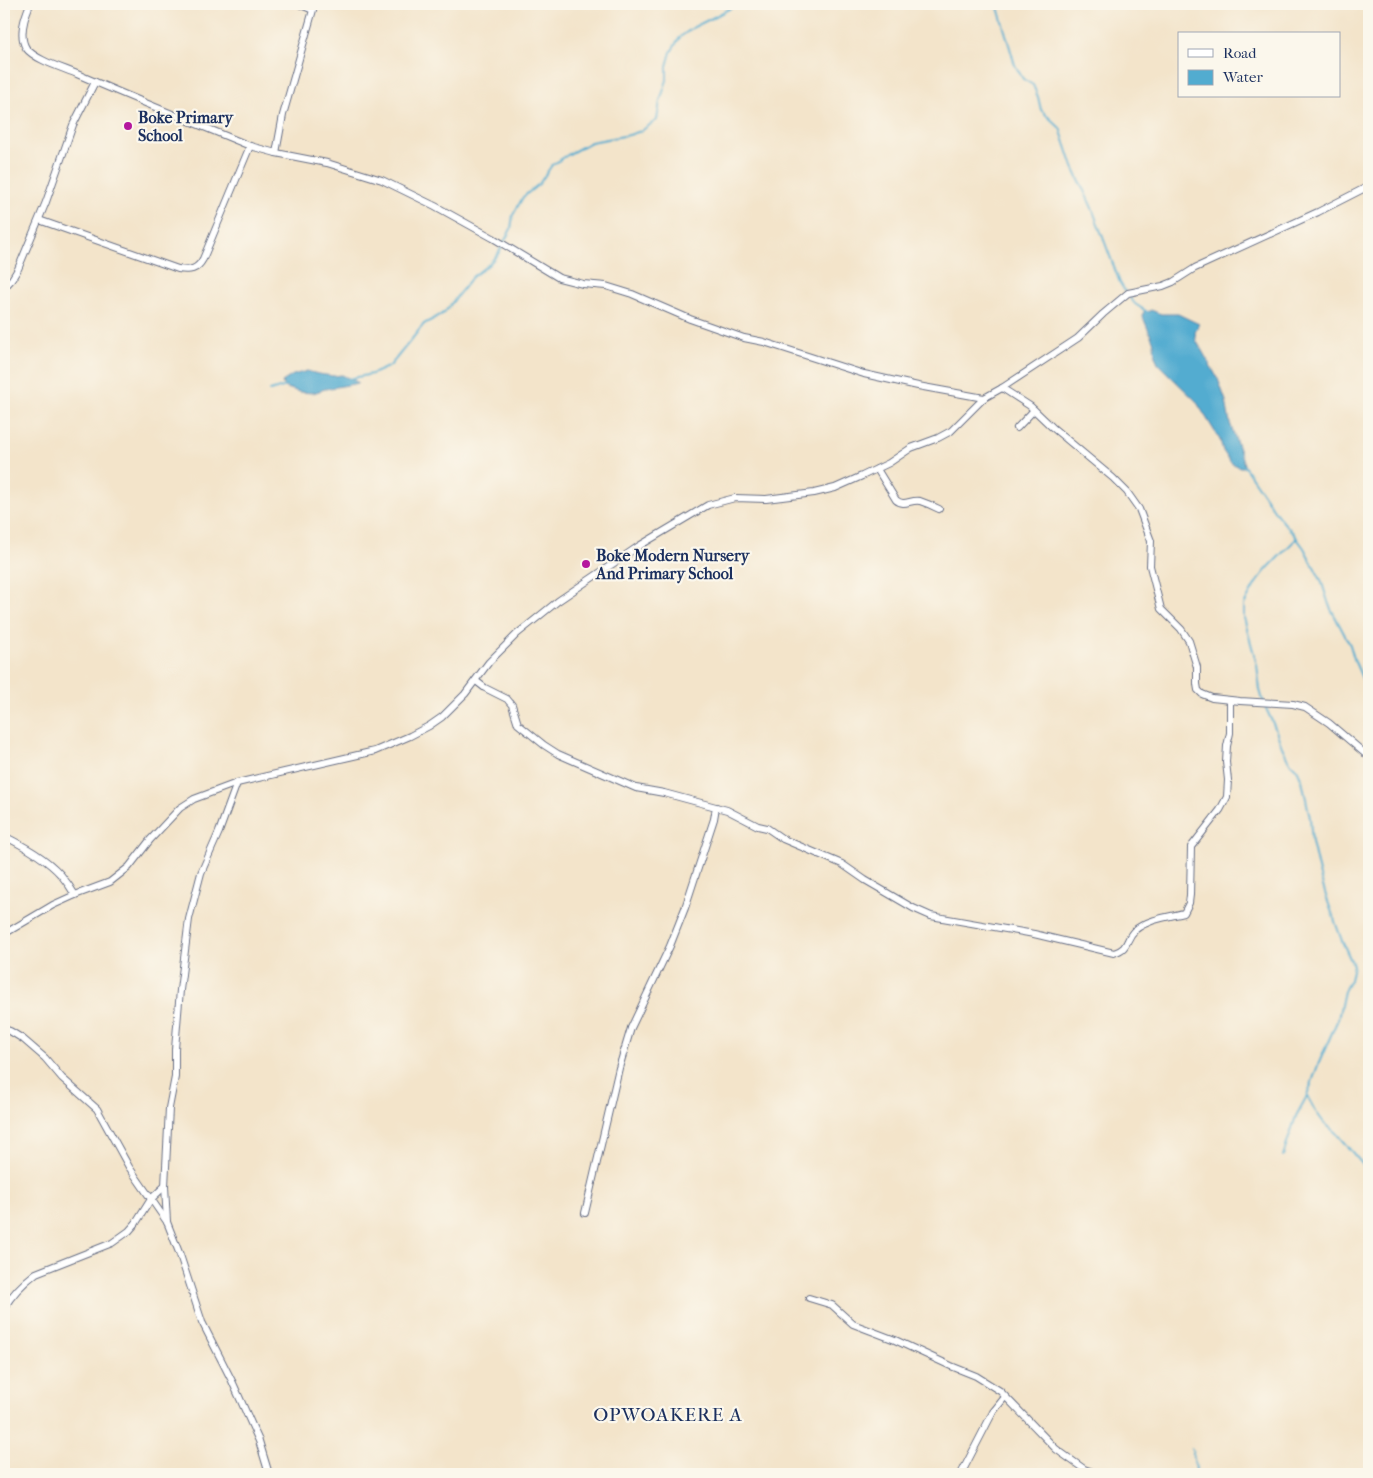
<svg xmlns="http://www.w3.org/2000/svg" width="1373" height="1478" font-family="'IM FELL French Canon',serif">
<rect width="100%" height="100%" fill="#fbf7ec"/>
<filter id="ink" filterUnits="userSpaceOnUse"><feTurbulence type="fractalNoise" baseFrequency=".02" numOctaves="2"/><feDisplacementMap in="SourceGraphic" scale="10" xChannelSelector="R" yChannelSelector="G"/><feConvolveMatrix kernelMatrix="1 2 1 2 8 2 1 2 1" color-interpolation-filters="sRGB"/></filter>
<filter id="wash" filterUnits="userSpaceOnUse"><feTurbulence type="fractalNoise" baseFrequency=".0096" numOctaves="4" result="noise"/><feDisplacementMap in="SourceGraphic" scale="20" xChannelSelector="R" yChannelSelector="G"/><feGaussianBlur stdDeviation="1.12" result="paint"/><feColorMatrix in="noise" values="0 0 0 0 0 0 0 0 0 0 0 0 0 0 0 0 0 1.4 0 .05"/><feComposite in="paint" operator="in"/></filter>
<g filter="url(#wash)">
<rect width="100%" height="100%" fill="#f3e4ca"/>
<g fill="#52acd0" stroke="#366e97">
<path d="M1145,310l3,2 3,-2 10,4h17l21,10 -4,8 1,8 22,39 8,22 4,22 15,44h-5l-9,-4 -8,-12 -3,-11 -24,-39 -37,-36 -4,-9 -1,-13 -12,-28z"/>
<path d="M307,371l11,3 15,2 9,-1 17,8 -34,6 -12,4 -14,-1 -15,-5 -2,-5 11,-7z"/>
</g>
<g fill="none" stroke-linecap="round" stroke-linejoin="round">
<g stroke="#52acd0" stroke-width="2">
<path d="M997,4l18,61 8,14 10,6 5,12 3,13 19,18 13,39 19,41 28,75 5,8"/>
<path d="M504,242l7,-13 2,-14 10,-18 16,-13 13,-19 17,-11 22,-12 38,-7 12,-4 16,-11 3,-19 7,-21v-14l4,-14 9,-15 14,-10 18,-9 26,-14"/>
<path d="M1128,295l7,9 14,9"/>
<path d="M348,379l24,-5 18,-8 34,-42 20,-11 28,-36 16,-12 10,-11 4,-8"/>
<path d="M270,391l16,-5"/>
<path d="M1244,466l34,50 15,17 11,15 17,32 8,25 21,40 5,17 14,32"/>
<path d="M1307,1096l7,13 10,14 11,9 34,40"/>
<path d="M1283,1156l13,-40 11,-20 11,-31 20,-46 6,-28 6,-11 3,-15 -11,-24 -15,-42 -8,-26 -7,-31 -2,-24 -8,-38 -5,-11 -8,-8 -7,-14 -7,-19 -11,-24 -4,-14 -3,-25 -13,-47v-13l12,-22 11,-14 30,-31"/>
<path d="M1192,1449l4,20 -1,5"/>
</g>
</g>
</g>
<g filter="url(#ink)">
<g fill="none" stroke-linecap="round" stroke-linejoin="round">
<g stroke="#676e84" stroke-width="8">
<g id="minor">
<path d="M30,4c-5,12 -12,31 -4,44 9,12 37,20 51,26 57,25 115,48 173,72l26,7 51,10 55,17 53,26 58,32 66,40 24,6 23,2 26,8 58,25 54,19 20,4 100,32 54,12 66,12"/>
<path d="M276,153l7,-38 30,-105 -14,-6"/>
<path d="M39,220l139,49c12,2 19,1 25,-10l47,-113"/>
<path d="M4,288l8,-9 6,-10 28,-67 27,-77 22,-43"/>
<path d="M1002,388l28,18 22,21 61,51 14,14 12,17 12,32 -1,25 11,43 20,20 8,12 8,26v17l1,6 4,4 10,4 28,3 53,3 12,3 24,16 40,34"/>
<path d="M1017,428l17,-18"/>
<path d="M877,469l19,31c8,7 15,-1 24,1 6,2 13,5 19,8"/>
<path d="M476,681l9,7 22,11 5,6 6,19 26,21 14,9 78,34 28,5 63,17 31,16 9,2 16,11 59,25 23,16 48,28 18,8 103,18 80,19c16,-5 11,-14 21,-23 14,-11 32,-13 49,-17l5,-10 1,-8 1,-48 29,-37 7,-13 1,-17 -2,-18 1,-16 3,-13v-33"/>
<path d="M4,836c20,10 42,22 57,39 5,6 10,13 14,20"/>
<path d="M4,934l49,-29 22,-10 35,-13 19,-15 21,-27 30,-32 14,-9 43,-16 138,-32 35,-15 19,-10 13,-9 23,-23 24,-32 28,-28 41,-33 81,-55 69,-41 27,-7 31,1 48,-6 21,-5 27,-12 27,-13 22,-15 27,-10 13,-7 33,-33 18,-10 76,-50 25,-24 25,-21 35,-7 10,-4 22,-14 123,-56 51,-26"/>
<path d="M4,1029l6,2 13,8 22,19 17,20 35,31 32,58 38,55 13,33 22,67 30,59 27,60 10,33"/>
<path d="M585,1213l34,-145 12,-40 39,-82 15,-38 29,-89 2,-12"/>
<path d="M167,1222l-2,-36 4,-78 6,-31v-28l5,-59 9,-71 12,-46 18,-41 18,-49"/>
<path d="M809,1298l23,7 21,19 42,16 56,26 25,10 24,15 56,58 28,20 14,5"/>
<path d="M4,1308c8,-14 19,-25 32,-35l76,-30 17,-12 7,-8 15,-24 14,-13"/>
<path d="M961,1474l32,-62 12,-15"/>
</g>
</g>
<use href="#minor" stroke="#fff" stroke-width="6"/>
</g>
</g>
<g fill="#b5179e" stroke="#fbf7ec" stroke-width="2">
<circle cx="128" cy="126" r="5"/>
<circle cx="586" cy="564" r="5"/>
</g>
<g text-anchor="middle" stroke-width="4.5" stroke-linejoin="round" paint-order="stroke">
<g font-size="16" font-weight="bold" fill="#1b2f5e" stroke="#fbf7ec" text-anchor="start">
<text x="138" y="123">Boke Primary<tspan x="138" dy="18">School</tspan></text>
<text x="596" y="561">Boke Modern Nursery<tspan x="596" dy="18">And Primary School</tspan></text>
</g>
<g font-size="19" letter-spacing="1" fill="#1b2f5e" stroke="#fbf7ec">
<text x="668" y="1421">OPWOAKERE A</text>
</g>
</g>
<rect width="1373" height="1478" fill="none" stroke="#fbf7ec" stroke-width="20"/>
<rect x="1178" y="32" width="162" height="65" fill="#fbf7ec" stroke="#a1a7b3"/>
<rect x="1188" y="49" width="25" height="8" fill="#ffffff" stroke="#a1a7b3"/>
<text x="1223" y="58" font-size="15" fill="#1b2f5e">Road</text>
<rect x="1188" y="70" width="25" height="15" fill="#52acd0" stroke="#a1a7b3"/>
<text x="1223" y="82" font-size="15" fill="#1b2f5e">Water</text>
</svg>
